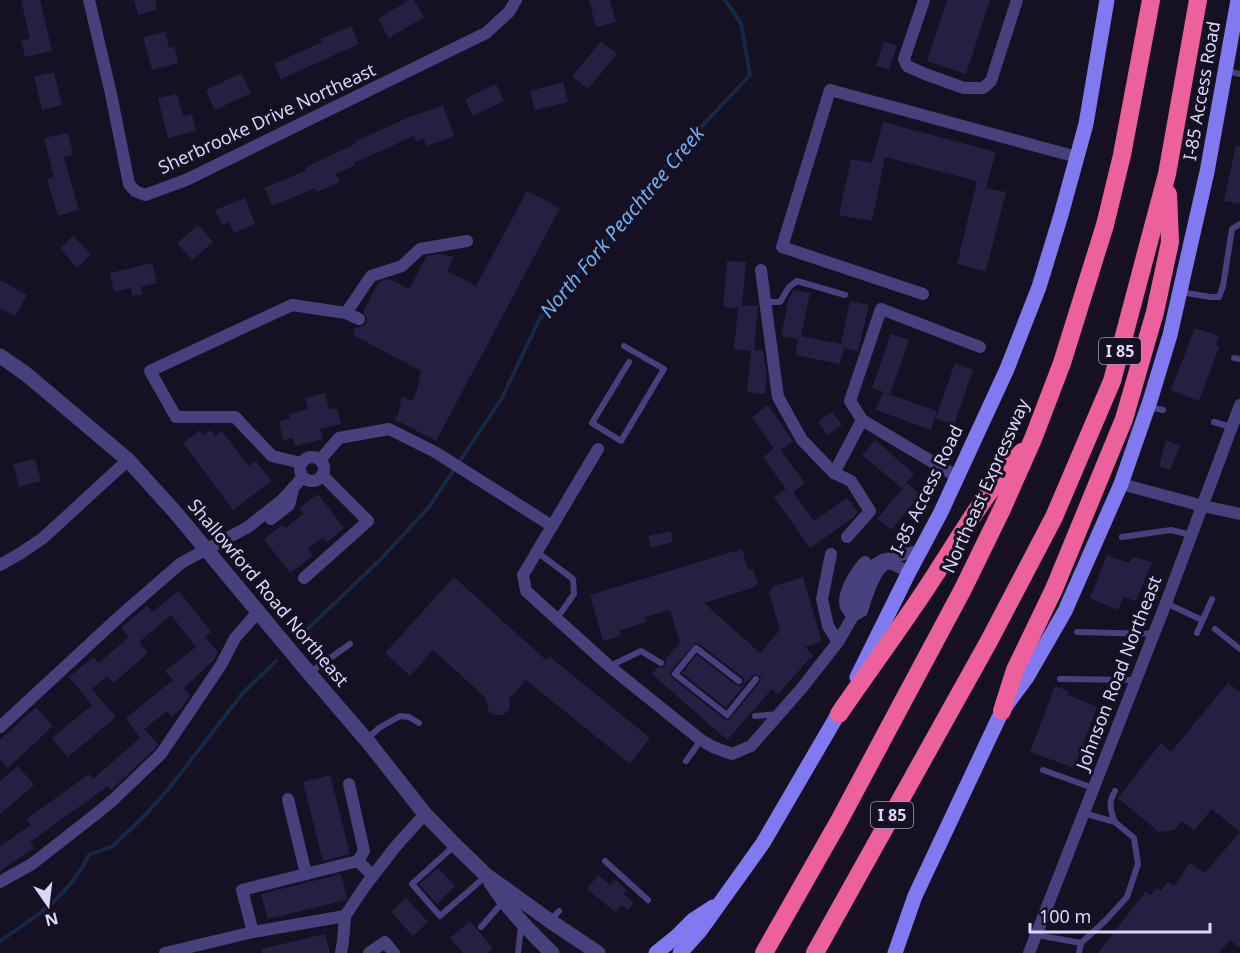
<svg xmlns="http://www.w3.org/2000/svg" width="1240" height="953" font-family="'Noto Sans',sans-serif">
<rect width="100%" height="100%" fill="#151122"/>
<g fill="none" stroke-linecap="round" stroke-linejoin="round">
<g stroke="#162747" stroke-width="4">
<path d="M301,635l79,-75 49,-53 73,-109 37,-78 126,-153 14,-10 12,-14 9,-15 50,-53 -9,-52 -16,-23"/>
<path d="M0,941c37,-25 69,-45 89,-86l24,-9 31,-30 22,-24 76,-98 34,-33"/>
</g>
</g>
<g fill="#271f41" fill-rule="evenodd">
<path d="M21,0h19l12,51 -27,6 -4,-17 9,-1z"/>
<path d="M134,0h21l2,10 -19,5z"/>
<path d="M409,0h5l10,17 -35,21 -11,-19z"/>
<path d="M589,0h21l6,22 -20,5z"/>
<path d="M947,0h43l-24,74 -39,-13z"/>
<path d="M351,26l8,18 -78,35 -7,-15 48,-22 -2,-3z"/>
<path d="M165,32l4,16 5,-2 4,17 -26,7 -9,-33z"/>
<path d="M601,42l16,12 -29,35 -16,-13z"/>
<path d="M884,42l13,4 -8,24 -13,-4z"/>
<path d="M54,72l8,33 -20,5 -8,-33z"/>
<path d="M241,73l10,20 -36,17 -9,-20z"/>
<path d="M563,82l5,20 -33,8 -5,-19z"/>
<path d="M496,84l8,17 -31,15 -8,-17z"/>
<path d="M177,94l6,22 9,-2 4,17 -28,7 -10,-40z"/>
<path d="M443,105l11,31 -28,10 -2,-7 -8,3 -2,-6 -60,27 1,2 -19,9 4,8 -23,10 -2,-4 -43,18 -8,-18 43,-18 -1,-3 49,-23 -1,-2 53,-24z"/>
<path d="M883,122l113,30 -10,36 20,4 -20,79 -29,-7 20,-83 -92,-24 -13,64 -33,-6 12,-56 21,4z"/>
<path d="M68,133l5,22 -9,2 15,53 -21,6 -11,-37 7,-2 -10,-39z"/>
<path d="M1236,145l4,1v58l-16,-3z"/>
<path d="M527,191l33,17 -124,233 -36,-19 -6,-1 4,-7 4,-18 10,5 5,-11 4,-19 -68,-36 2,-7 8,-2 3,-3 1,-5 -4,-6 16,-30 8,-3 7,2 15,8 18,-33 12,-2 15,3 -7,14 29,15z"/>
<path d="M245,198l10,26 -21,9 -5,-11 -7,3 -7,-15z"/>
<path d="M198,225l15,17 -21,18 -15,-17z"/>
<path d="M73,236l18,19 -14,13 -17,-20z"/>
<path d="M727,261l19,1 -4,43 16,1 -4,44 9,1 4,25 -2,18 -18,-2 4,-41 -17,-2 4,-41 -15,-1z"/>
<path d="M152,263l5,20 -16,4 1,7 -10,2 -1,-8 -17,4 -4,-19z"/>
<path d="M0,280l27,15 -12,21 -15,-8z"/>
<path d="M794,290l16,3 -9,43 40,8 9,-43 19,4 -11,46 -14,-3 -4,16 -45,-9 3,-16 -17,-3 8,-38z"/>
<path d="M1195,328l24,8 -4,9 4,2 -20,54 -28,-11z"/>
<path d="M891,334l18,6 -19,54 -18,-6z"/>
<path d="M955,363l18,7 -19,55 -18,-7z"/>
<path d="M883,392l54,19 -6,19 -55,-20z"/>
<path d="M325,393l4,16 8,-1 4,16 -21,5 3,10 -28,7 -2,-8 -10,2 -4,-19 11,-3 -1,-4 19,-5 -3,-11z"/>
<path d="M768,405l25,36 -12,9 24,33 -12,9 21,29 33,-23 11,14 -5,6 -43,30 -36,-51 12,-8 -23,-32 11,-8 -22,-32z"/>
<path d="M832,412l10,13 -15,10 -9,-13z"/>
<path d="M200,430l3,5 8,-5 4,6 7,-5 26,35 8,-5 15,20 -38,29 -50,-67z"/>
<path d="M875,440l39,34 -12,14 -40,-33z"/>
<path d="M1166,440l14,6 -10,24 -11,-3z"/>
<path d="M35,459l6,22 -22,6 -6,-23z"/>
<path d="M907,483l14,12 -30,35 -14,-11z"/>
<path d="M318,494l26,34 -17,14 -4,-5 -15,12 5,7 -23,17 -26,-34 18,-14 3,3 19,-14 -5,-6z"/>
<path d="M671,531l2,11 -22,6 -3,-12z"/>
<path d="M742,549l6,21 5,-1 5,14 -6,5 -48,15 56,50 20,-23 -11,-38 5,-6 29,-9 19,65 -17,5 8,8 -35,39 -6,-5 -45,51 -75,-66 6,-7 4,1 3,-2 1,-3 -1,-3 15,-17 -10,-33 -25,7 1,5 -26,8 1,6 -18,5 -13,-46zM695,643l4,1 45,34 -1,7 -4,1 -3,-1 -39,-30 -15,18 44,35 26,-33 4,-1 5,3 -1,5 -31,38 -5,-1 -54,-43 1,-5z"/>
<path d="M1107,555l22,8 4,-6 19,5 -16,39 -13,-4 -5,13 -28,-12z"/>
<path d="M454,577l92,83 3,-4 101,82 -20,26 -104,-84 -17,19 1,10 -7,6h-9l-5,-3 -4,-15 -52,-47 -23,26 -25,-23z"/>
<path d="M179,591l32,41 -6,5 13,15 -4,8 -30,28 6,8 -9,13 -9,8 -5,-6 -23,18 14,15 -3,5 -44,41 -3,-4 -78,56 4,6 -34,23v-25l31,-21 -4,-6 62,-45 4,5 47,-41 -14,-20 47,-38 -8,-9 31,-24 -25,-32 -32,27 9,11 -35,30 -6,-7 -15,13 24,28 -48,40 -16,-19 40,-33 -23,-28 24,-20 6,6 30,-26 -8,-9 26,-22 5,6z"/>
<path d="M1228,683l12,9v256l-10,-8 -11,13h-121l48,-62 5,4 6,-7 4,3 6,-9 7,4 16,-23 15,10 35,-41 -28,-23 -18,21 -12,-9 -8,9 -15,2 -41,-34 43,-55 10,9z"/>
<path d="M1055,686l13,5v4l29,12 -23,61 -44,-16z"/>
<path d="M36,707l17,19 -45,42 -8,-9v-19z"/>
<path d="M18,766l16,19 -34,29v-33z"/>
<path d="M330,775l20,79 -27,7 -20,-79z"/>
<path d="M438,868l17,18 -18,18 -18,-20z"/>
<path d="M341,874l6,24 -1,2 -78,19 -7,-25z"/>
<path d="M598,875l12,10 5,-5 12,10 -3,4 10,9 -6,7 -7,-5 -6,7 -28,-23z"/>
<path d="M406,898l22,24 -15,14 -22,-24z"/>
<path d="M470,921l23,28 -5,4h-25l-13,-15z"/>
<path d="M325,934l5,19h-68l-1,-4z"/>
</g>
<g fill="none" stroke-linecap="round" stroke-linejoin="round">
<g stroke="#46417c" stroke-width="6">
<path d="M1226,71l14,3"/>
<path d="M1181,292l29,5h9l4,-11 9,-57 8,-5"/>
<path d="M765,302h15l9,-15 8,-6 48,14"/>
<path d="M624,346l40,23 -43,72 -29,-18 37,-61"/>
<path d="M1234,358l6,1"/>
<path d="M1149,407l14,3"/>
<path d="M1214,422l17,5"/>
<path d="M1122,537l49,-7 20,5"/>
<path d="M537,552l36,27 1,15 -17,24"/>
<path d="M1166,603l36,17"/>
<path d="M1215,629l25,20"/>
<path d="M1077,632l77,2"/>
<path d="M1197,633l15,-34"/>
<path d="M610,666l31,-15 20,12"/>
<path d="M309,673l41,-29"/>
<path d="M1060,679l76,1"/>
<path d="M739,681l-43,-33 -21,26 52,41 29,-36"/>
<path d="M755,716l23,-2"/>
<path d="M366,740l13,-12 21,-12 9,1 10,6"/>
<path d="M686,761l15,-21"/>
<path d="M1043,770l50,18"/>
<path d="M1115,791c-7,12 -5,18 0,31"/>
<path d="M454,846l-42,38 28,32 46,-40"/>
<path d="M605,861l43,39"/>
<path d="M550,921l9,-10"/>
<path d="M481,927l22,-25"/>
<path d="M1037,935l44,8 25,-23 21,-23 11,-33 -4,-26 -19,-16 -32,-9"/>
<path d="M518,953l3,-27"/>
<path d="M1079,953l2,-10"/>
</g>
<g stroke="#46417c" stroke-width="12">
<path d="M89,0l22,94 18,90 6,7 10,4 41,-15 300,-147 23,-21 7,-12"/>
<path d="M924,0l-20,59 3,7 18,8 39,14h19l8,-7 26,-81"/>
<path d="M761,270l17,127 24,43 32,33 17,8 19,30 -23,26"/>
<path d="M923,294l-141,-47 48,-157 247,67"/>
<path d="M346,313l13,6"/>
<path d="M598,449l-75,126 3,16 83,75 92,74 12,7 19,7 19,-8 50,-57 37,-47 15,-26 1,-14 12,-32 16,-10 39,-10"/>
<circle cx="312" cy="469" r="12"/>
<path d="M320,460l19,-22 50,-9 46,23 117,74"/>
<path d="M301,463l-29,-7 -37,-39h-59l-26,-46 142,-66 54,8 25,-37 31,-10 18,-17 47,-8"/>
<path d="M834,473l28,-53"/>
<path d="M956,476l-94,-56 -12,-19 31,-92 99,38"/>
<path d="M1121,484l82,22 37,8"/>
<path d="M271,519l18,-14 4,-16"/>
<path d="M831,554l-9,45 6,27 10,16"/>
<path d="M0,565l21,-12 22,-15 85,-78"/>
<path d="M304,578l64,-57 -46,-46"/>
<path d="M853,616l9,-5c3,-11 13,-43 24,-47 7,-2 17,6 23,8"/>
<path d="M853,616c-2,-3 -5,-5 -7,-9 -5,-12 11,-37 19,-45"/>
<path d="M0,727l120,-111 61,-53 67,-36 34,-27 21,-23"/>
<path d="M349,784l15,67 -6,10"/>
<path d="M288,799l18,75"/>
<path d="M0,882l32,-18 64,-50 17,-14 48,-46 60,-89 14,-27 23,-26"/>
<path d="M253,932l-11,-42 116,-29 15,15"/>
<path d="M165,953l88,-21 92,-16"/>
<path d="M341,953l2,-12 2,-25 20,-30 31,-40 29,-32"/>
<path d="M369,953l16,-11 9,11"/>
<path d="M1029,953l137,-350 74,-198"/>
</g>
<g stroke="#46417c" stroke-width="15">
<path d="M0,356l26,18 102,86 47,52 134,161 60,70 56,71 30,31 31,30 64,46 48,32"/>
<path d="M491,883c17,26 38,48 61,70"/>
</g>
<g stroke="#8179ef" stroke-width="15">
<path d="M857,677l52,-105 32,-60 66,-143 32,-82 22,-72 25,-91 21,-124"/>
<path d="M656,953l21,-17 16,-16 20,-13"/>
<path d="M680,953l20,-22 63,-88 81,-139"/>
<path d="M895,953l20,-57 87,-185 25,-34 38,-66 56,-127 29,-83 20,-66 37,-163 31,-172"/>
</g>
<g stroke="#ec609c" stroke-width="18">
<path d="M1002,711l13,-41 39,-81 70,-170 31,-107 15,-70 -2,-48"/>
<path d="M839,714c32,-47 66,-92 96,-139 28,-43 52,-86 87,-123"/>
<path d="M764,953l75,-132 124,-232 39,-80 31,-70 29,-76 43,-138 17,-70 29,-155"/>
<path d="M815,953l174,-312 65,-124 58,-136 55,-207 31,-174"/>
</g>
</g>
<g text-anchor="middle" stroke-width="6" stroke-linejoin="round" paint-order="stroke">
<g fill="#151122" stroke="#a09cb9" stroke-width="1.5">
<rect x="1099" y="338" width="42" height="26" rx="4.5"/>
<rect x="871" y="802" width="42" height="26" rx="4.5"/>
</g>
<g font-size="16" font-weight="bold" fill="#dcd7fa">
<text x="1120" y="357">I 85</text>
<text x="892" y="821">I 85</text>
</g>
<g font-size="18" fill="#dcd7fa" stroke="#151122">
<text transform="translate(1202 91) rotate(-80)" y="6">I-85 Access Road</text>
<text transform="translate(267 119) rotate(-25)" y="6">Sherbrooke Drive Northeast</text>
<text transform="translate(986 486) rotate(-66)" y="6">Northeast Expressway</text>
<text transform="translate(927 490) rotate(-64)" y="6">I-85 Access Road</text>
<text transform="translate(268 593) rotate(50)" y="6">Shallowford Road Northeast</text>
<text transform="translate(1119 673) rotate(-69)" y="6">Johnson Road Northeast</text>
</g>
<g font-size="20" font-style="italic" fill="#71aeee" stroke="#151122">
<text transform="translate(622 222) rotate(-50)" y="7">North Fork Peachtree Creek</text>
</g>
</g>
<g transform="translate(48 905) rotate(166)" stroke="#151122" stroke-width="4.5" paint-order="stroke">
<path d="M0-4.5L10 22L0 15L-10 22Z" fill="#dcd7fa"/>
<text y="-9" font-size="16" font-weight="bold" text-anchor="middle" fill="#dcd7fa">N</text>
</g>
<path d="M1030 923v9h180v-9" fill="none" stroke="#dcd7fa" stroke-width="3"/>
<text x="1039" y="923" font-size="18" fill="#dcd7fa" stroke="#151122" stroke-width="4.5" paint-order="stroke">100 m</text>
</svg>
